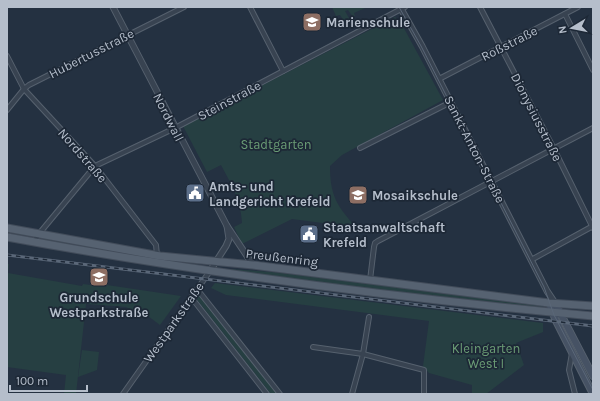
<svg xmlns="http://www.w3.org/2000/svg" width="600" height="401" font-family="Karla,sans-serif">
<rect width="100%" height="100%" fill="#243141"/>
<g fill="#263f42">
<path d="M332,7h33v1l-11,5 1,3 -2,1 -5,-7 -3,1 5,9 1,-1 1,2 -5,2 -2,-2h-1l-4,-6 -4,1z"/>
<path d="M395,17l5,4 43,79 -101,55 -12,11c0,28 6,39 25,60l-2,1 -61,-8 -50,25 -8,-17 8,-4c-1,-23 -11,-39 -21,-58l-14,7 -24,-46z"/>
<path d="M42,238l119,21 -1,2 -119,-21z"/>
<path d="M7,264h2l-1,9 74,13 1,-2 23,3 1,-2 74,11 -21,29 -20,-15h-8l-6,-3 -40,-3 -10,90h-12l2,-19 -59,-8z"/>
<path d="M229,269l44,3 269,33v3c-105,-13 -210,-21 -315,-37z"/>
<path d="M215,283l328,40v9l-27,11 8,22 -38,29h-14v-9l-43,-12 -6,-7 6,-45 -203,-26 -15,-7z"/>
<path d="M198,292l80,102h-7l-76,-97z"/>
<path d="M82,350l17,2 -2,18 -19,7z"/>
</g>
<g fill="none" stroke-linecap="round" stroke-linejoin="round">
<g stroke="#56616e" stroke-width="6">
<g id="minor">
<path d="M250,7l33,64"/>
<path d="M480,7l74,142 39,79"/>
<path d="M565,14l28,56"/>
<path d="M7,56l17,33 71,77 61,79 1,10"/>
<path d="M439,79l139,-72"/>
<path d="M7,110l17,-21 5,-4 155,-78"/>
<path d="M360,148l91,-46"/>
<path d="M34,242l4,-7 57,-69 80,-38 230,-121"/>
<path d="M531,260l62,-34"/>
<path d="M370,280l4,-33 1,-4 3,-2 215,-113"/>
<path d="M197,289l83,105"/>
<path d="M191,297l76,97"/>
<path d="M313,347l50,7 61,16v24"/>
<path d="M572,353l-3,17 6,24"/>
<path d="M123,394l87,-123"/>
<path d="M352,394l11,-40 6,-37"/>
</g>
</g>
<g stroke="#56616e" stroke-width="7">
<g id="tertiary">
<path d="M113,7l114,219 26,39"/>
<path d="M400,7l22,39 125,245 8,12"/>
<path d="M210,271l16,-25 3,-7 -2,-13"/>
</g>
</g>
<g stroke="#56616e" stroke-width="8">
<g id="secondary">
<path d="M549,303l7,18 37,73"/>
<path d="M555,303l38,73"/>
</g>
</g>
<g stroke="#424c5a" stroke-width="9">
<g id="primary">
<path d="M7,228l153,28 93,9 296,38 44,3"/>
<path d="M7,237c194,36 390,61 586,79"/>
</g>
</g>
<use href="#minor" stroke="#384351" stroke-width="4"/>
<use href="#tertiary" stroke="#384351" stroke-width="5"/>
<use href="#secondary" stroke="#465264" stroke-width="6"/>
<use href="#primary" stroke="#566271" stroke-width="7"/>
<path stroke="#5a6778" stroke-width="1" d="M399,7l22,39 123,241 10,28 39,75"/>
<g stroke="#5a6778" stroke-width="3">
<path id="rail" d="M7,255l586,71"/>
</g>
<use href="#rail" stroke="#1d2836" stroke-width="1.5" stroke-dasharray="4.5" stroke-linecap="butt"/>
</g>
<defs>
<g id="school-square" transform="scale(1)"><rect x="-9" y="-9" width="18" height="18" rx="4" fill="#8d6e63" stroke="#1d2836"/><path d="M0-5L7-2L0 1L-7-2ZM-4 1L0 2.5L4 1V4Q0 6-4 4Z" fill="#fff"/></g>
<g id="civic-square" transform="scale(1)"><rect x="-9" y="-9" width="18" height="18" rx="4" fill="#5c6f8a" stroke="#1d2836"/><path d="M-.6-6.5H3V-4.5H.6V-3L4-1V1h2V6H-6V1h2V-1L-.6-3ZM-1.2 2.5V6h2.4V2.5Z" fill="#fff"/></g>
</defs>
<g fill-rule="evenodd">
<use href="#school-square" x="312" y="22"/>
<use href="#civic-square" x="195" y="193"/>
<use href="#school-square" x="358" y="195"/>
<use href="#civic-square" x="309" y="234"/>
<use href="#school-square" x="99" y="277"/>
</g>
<g text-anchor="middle" stroke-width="3.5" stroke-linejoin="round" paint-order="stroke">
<g font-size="13" font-weight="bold" fill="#b5becb" stroke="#1d2836" text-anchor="start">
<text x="326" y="27">Marienschule</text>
<text x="209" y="191">Amts- und<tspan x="209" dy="15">Landgericht Krefeld</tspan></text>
<text x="372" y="200">Mosaikschule</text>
<text x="323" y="232">Staatsanwaltschaft<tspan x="323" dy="15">Krefeld</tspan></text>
<text x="99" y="302" text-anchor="middle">Grundschule<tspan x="99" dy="15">Westparkstraße</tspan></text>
</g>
<g font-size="13" fill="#b5becb" stroke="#1d2836">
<text transform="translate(509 43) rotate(-27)" y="5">Roßstraße</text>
<text transform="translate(91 53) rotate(-27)" y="5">Hubertusstraße</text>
<text transform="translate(229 100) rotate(-28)" y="5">Steinstraße</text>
<text transform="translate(169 117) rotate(63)" y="5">Nordwall</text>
<text transform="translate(537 117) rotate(63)" y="5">Dionysiusstraße</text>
<text transform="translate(475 149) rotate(63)" y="5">Sankt-Anton-Straße</text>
<text transform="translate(83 155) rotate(49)" y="5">Nordstraße</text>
<text transform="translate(282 257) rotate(7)" y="5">Preußenring</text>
<text transform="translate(173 322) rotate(-55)" y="5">Westparkstraße</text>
</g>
<g font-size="13" fill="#6b9d75" stroke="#1d2836">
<text x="276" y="149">Stadtgarten</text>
<text x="486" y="353">Kleingarten<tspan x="486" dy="15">West I</tspan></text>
</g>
</g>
<rect width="600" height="401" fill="none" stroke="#b5becb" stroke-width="16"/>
<g transform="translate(572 28) rotate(260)" stroke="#1d2836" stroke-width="3" paint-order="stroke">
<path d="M0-3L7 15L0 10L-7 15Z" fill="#b5becb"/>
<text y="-6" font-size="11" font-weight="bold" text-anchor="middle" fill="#b5becb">N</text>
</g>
<path d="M10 385v6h77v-6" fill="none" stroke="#b5becb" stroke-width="2"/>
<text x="16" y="385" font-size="12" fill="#b5becb" stroke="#1d2836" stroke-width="3" paint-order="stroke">100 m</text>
</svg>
